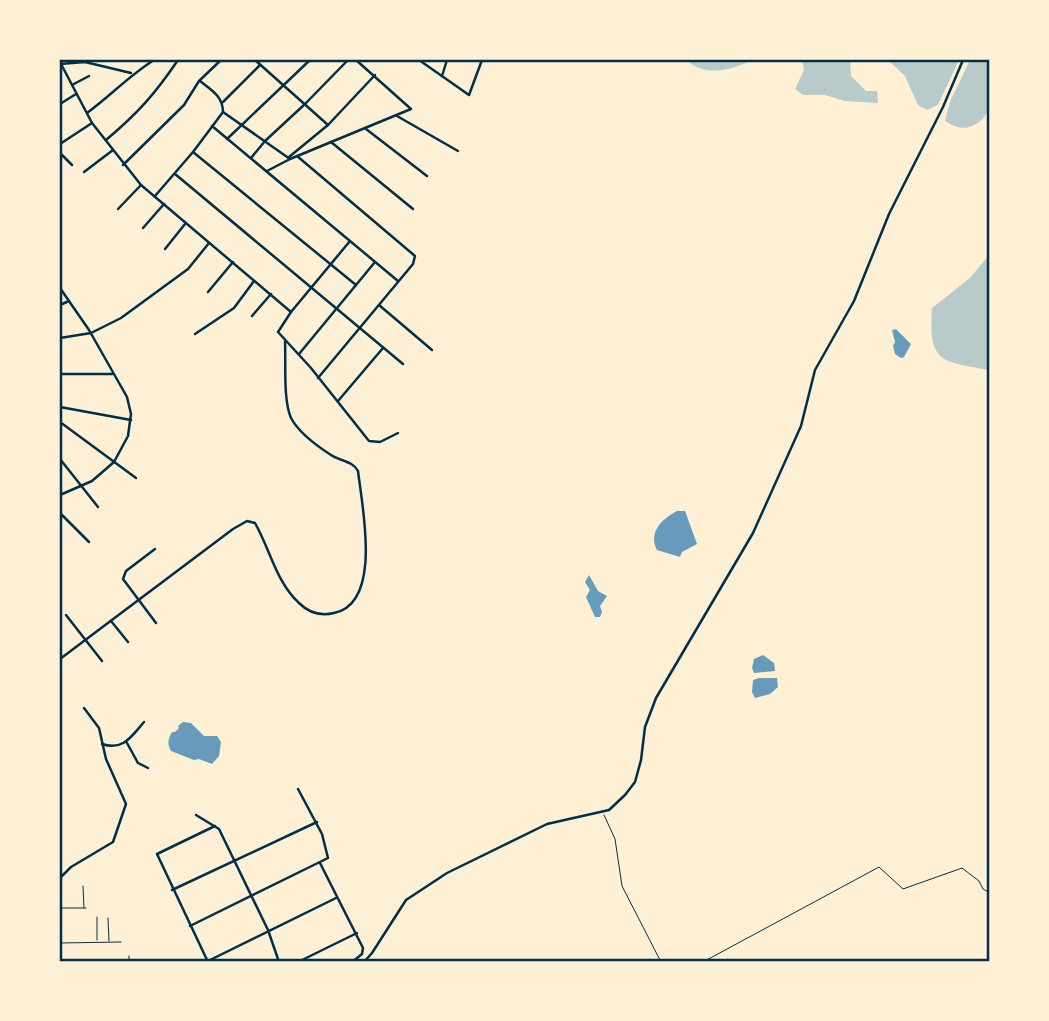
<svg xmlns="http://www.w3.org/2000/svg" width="1049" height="1021" font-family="Manrope,sans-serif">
<rect width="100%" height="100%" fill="#fdf0d5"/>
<g fill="#b9caca">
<path d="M687,60h64c-19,11 -48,17 -64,0z"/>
<path d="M802,60h48l1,16 15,15h11l1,12 -33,-2 -20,-6h-22l-8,-6 9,-19z"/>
<path d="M888,60h71l-21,45 -11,5 -9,-5 -13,-29z"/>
<path d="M970,60h19c1,23 9,56 -17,66 -10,4 -17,1 -27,-5l5,-19z"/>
<path d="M989,255v115c-47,-9 -61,-6 -57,-62l38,-30z"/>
</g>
<g fill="#669bbc">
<path d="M896,329l15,15 -7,13 -3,1 -6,-4 -2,-8 2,-4 -3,-12z"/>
<path d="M677,511h8l12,33 -15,8 -2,5 -23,-7c-9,-18 5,-31 20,-39z"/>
<path d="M589,575l9,16 9,5 -7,10 2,6 -2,5h-5l-9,-20 4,-7 -5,-8z"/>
<path d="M763,655l11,8 1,8 -21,2 -2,-5 2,-9z"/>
<path d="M759,678h18l1,9 -8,7 -15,4 -3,-6 1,-12z"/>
<path d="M183,722l8,1 13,13h13l4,6 -2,14 -7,8 -13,-5 -5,1 -23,-9c-4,-7 -3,-12 1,-19h3l4,-4 -1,-2z"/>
</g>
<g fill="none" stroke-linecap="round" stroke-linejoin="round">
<g stroke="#003049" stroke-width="1">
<path d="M604,815l11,24 7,47 39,76"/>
<path d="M703,962l176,-95 24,22 59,-21 17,13 4,8 7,4"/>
</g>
<g stroke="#003049" stroke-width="1">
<path d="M83,886l1,22"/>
<path d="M60,908h26"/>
<path d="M97,917v23"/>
<path d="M108,918l1,23"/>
<path d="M60,943l61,-1"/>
<path d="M129,962v-6"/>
</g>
<g stroke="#003049" stroke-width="2.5">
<path d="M255,60l73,65"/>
<path d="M419,60l50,35 13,-35"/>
<path d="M60,62l32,61 49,62 150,127"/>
<path d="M60,64l25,-2 46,11"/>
<path d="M442,76l5,-16"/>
<path d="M200,81c11,9 23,15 23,31l67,47"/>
<path d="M72,85l17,-9"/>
<path d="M223,102l37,-37"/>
<path d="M60,104l16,-10"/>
<path d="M87,113c23,-17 43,-38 67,-53"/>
<path d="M397,116l61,35"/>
<path d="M212,126l186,155"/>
<path d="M366,129l61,47"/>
<path d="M227,139l83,-79"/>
<path d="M106,140c32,-27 49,-46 72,-80"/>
<path d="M331,142l82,67"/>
<path d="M60,144l32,-21"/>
<path d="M193,152l163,133"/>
<path d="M60,153l12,12"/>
<path d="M297,156l118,100 -2,8 -95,114"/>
<path d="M289,157l39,-32 47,-50"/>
<path d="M251,158l14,-17 40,-37 43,-44"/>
<path d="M123,165l61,-60 15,-24 22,-21"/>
<path d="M267,171l23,-12 121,-50 -55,-49"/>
<path d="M84,172l29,-22"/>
<path d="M175,174l228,190"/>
<path d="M155,196l38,-44 30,-40"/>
<path d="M118,209l23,-24"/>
<path d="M143,228l21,-24"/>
<path d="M350,241l-59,71 -13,20 33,36 58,73 11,1 18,-9"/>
<path d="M165,249l20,-25"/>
<path d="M60,288l29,42 38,67 4,17 -3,22 -14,26 -22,19 -32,14"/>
<path d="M208,292l25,-30"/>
<path d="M60,305l9,-4"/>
<path d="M379,305l53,45"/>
<path d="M252,316l19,-22"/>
<path d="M195,334l39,-26 20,-27"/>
<path d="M60,338l31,-5 30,-15 67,-49 21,-26"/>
<path d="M299,354l76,-92"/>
<path d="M60,374h52"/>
<path d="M338,401l45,-53"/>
<path d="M60,407l71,13"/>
<path d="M60,422l76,56"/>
<path d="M60,459l38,48"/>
<path d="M60,513l29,29"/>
<path d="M155,549l-29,22 -3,8 33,44"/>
<path d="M66,615l36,46"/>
<path d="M111,621l17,21"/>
<path d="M60,659l173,-130 14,-8 8,2c15,26 21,59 44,80 10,10 22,13 35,10 49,-10 28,-107 24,-142 -5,-10 -18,-10 -27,-16 -14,-9 -32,-22 -40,-37 -8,-18 -5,-55 -6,-76"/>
<path d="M127,743l11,20 10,5"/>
<path d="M102,744c21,7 29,-7 42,-22"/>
<path d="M196,815l23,14 49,101 11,32"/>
<path d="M320,863l43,85 -1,6 -10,8"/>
<path d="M60,878l11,-11 42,-25 13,-38 -20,-45 -7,-31 -15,-20"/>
<path d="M172,890l145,-68"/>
<path d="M190,926l138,-68 -6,-24 -24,-45"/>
<path d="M208,961l128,-63"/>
<path d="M208,962l-51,-108 58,-28"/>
<path d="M298,962l59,-29"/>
</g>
<path stroke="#003049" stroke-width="2.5" d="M364,962l8,-9 34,-53 41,-27 100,-49 62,-14 16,-15 10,-13 6,-22 4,-33 11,-29 97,-165 48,-107 14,-56 39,-69 35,-87 54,-107 20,-47"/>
</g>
<rect width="1049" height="1021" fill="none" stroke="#fdf0d5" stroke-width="122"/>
<rect x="61" y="61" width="927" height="899" fill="none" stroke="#003049" stroke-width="2.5"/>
</svg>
